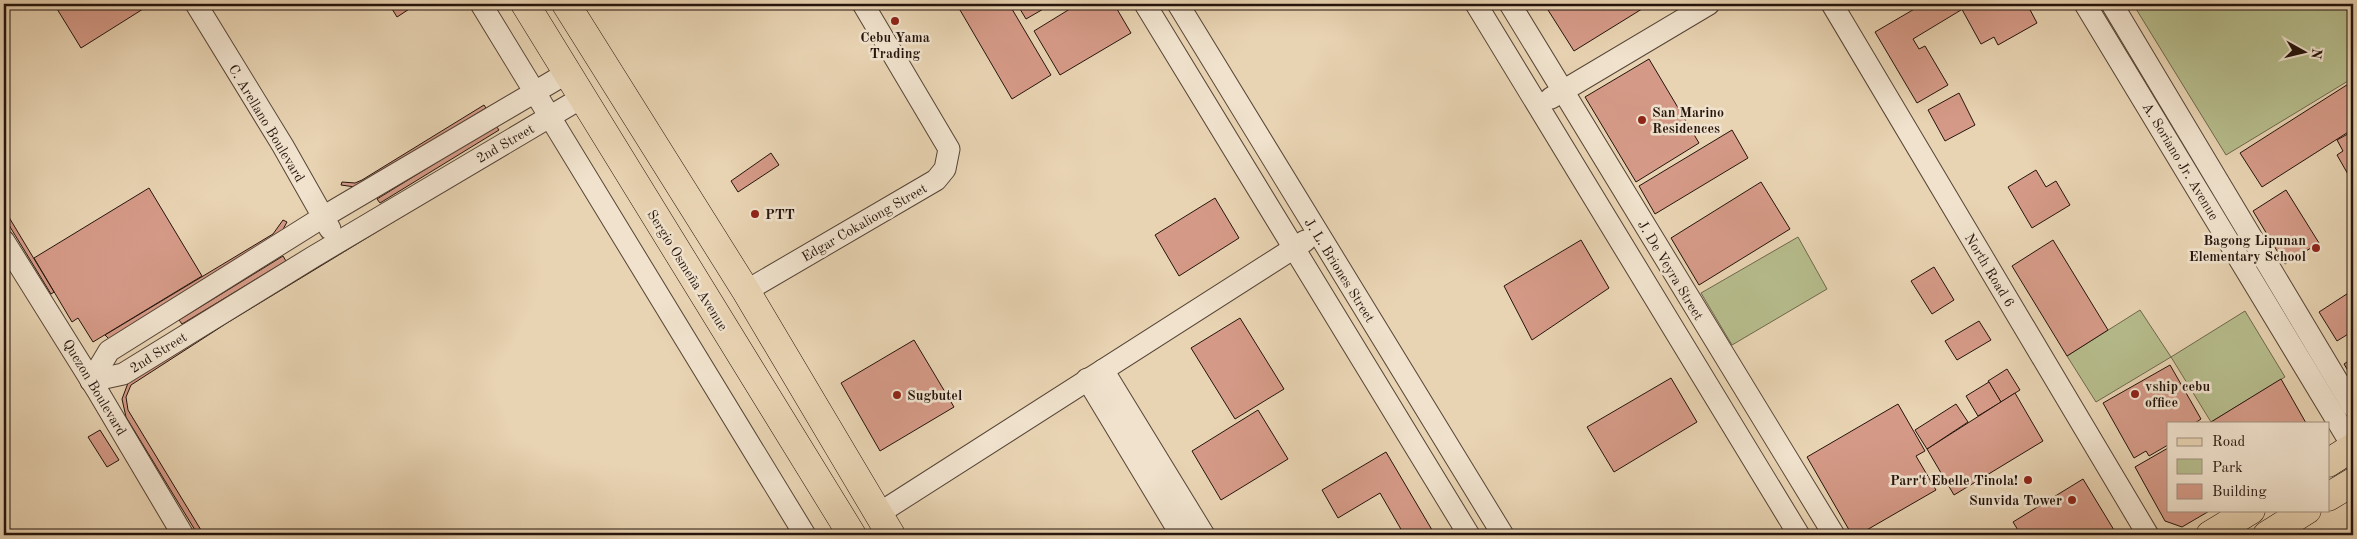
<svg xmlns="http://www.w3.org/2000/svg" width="2357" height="539" font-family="'Old Standard TT',serif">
<rect width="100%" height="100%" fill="#e8d3b2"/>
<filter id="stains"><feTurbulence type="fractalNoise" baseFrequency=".004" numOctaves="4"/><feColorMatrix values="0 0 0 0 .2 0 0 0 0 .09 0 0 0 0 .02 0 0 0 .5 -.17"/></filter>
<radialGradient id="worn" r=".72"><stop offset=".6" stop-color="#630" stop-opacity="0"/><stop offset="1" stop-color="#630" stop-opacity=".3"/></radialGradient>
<g fill="#b6bc8c" stroke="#6e684c">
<path d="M2133,4h220v74l-127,77z"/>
<path d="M1798,237l29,52 -95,56 -31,-52z"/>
<path d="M2140,310l31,47 74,-46 40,66 -74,45 -40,-65 -75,45 -29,-46z"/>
</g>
<g fill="#d59a87" stroke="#25140c">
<path d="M54,4h97l-70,44z"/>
<path d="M389,4h28l-20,13z"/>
<path d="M971,4h38l42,71 -39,24 -52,-89z"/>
<path d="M1017,4h35l-26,15z"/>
<path d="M1078,4h36l17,29 -71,42 -26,-44z"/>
<path d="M1558,4h92l-76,47 -26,-41z"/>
<path d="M1923,4h35l3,6 -48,29 6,10 6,-3 23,39 -31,18 -42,-71z"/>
<path d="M1959,4h68l10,19 -39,22 -4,-8 -13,7z"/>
<path d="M1649,59l50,84 -63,39 -51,-85z"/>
<path d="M2353,81v48l-91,58 -22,-34z"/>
<path d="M1959,93l16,32 -30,16 -17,-31z"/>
<path d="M484,105l2,3 -122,75 -9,4 -14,-2 1,-3 13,1 7,-3z"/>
<path d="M496,126l3,4 -119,73 -3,-4z"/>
<path d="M1732,130l16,28 -93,56 -16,-28z"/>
<path d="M2353,131v52l-16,-28 6,-4 -6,-11z"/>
<path d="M513,149l-286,174 -96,62 -5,12 2,13 76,125h-6l-72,-118 -4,-18 6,-16 4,-4z"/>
<path d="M771,153l8,12 -41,27 -7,-11z"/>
<path d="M2036,170l10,17 10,-6 14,24 -38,23 -24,-41z"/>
<path d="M1761,182l29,47 -91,56 -28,-47z"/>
<path d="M149,188l53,88 -109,66 -15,-24 -6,4 -38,-64z"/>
<path d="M2286,190l33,53 -34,21 -32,-53z"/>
<path d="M1215,198l24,40 -60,38 -24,-41z"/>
<path d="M4,209l50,83 -3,2 -47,-77z"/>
<path d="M283,220l4,2 -6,11 -172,106 -4,-4 168,-101z"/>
<path d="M1581,240l28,48 -77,52 -28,-54z"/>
<path d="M2053,240l55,90 -41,26 -55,-90z"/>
<path d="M283,256l3,5 -104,63 -3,-4z"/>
<path d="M1934,267l20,33 -22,14 -21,-33z"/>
<path d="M2353,290v41l-16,10 -18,-29z"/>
<path d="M1240,318l44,71 -49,30 -44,-71z"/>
<path d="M1979,321l12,19 -34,20 -12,-19z"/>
<path d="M914,340l40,67 -74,44 -39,-68z"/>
<path d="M2353,358v21l-9,-15z"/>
<path d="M2170,365l31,54 -6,4h-27v22l-19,11 -3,-5 -12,7 -31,-55z"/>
<path d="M2007,369l13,21 -19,12 -13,-21z"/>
<path d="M1671,378l26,44 -83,50 -27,-45z"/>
<path d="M2281,379l25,44h-95v-1z"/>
<path d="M1989,382l12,20 -23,14 -12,-20z"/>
<path d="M2015,393l28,48 -89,54 -27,-46z"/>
<path d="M1898,404l27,47 -9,5 20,34 -78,45h-6l-45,-78z"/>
<path d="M1956,404l12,18 -41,27 -12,-19z"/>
<path d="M1258,410l30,49 -67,41 -29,-49z"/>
<path d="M100,430l19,30 -12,7 -19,-30z"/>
<path d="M2168,448v62h43l-29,17 -17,-6 -30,-54z"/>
<path d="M1386,452l49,83h-40l7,-4 -22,-38 -42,25 -16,-28z"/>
<path d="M2083,479l34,56h-96l-8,-13z"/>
</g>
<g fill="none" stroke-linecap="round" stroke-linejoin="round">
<g stroke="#564436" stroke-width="23">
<g id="minor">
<path d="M196,4l87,142 47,83"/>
<path d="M481,4l324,531"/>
<path d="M1145,4l324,531"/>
<path d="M1178,4l325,531"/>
<path d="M1476,4l323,531"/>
<path d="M1510,4l324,531"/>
<path d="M1832,4l316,531"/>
<path d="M2085,4l268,443"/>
<path d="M2112,4l241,403"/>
<path d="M1551,98l158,-94"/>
<path d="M4,241l93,149 86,145"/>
<path d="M746,291l190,-111 9,-11 4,-20 -86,-145"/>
<path d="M1103,370l101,165"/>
<path d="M1087,379l94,156"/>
<path d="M91,381l18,-30 214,-134 244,-144"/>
<path d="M91,381l32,-7 190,-117 270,-160"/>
<path d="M878,514l427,-273"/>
</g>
</g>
<g stroke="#25140c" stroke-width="29">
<g id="major">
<path d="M2328,463l25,-16"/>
<path d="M2328,497l25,-15"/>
<path d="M2210,535l41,-25"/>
<path d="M2267,535l40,-25"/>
</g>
</g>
<g stroke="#25140c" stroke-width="29">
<g id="highway">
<path d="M525,4l327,531"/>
<path d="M566,4l180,287 145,244"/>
</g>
</g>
<use href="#minor" stroke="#f0e2cd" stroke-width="21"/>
<use href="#major" stroke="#e8d3b2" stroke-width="28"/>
<use href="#highway" stroke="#e8d3b2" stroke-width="28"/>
</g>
<g fill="#8f2418" stroke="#f0e2cd" stroke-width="2">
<circle cx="895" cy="21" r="5"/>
<circle cx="1642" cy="120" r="5"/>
<circle cx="755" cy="214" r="5"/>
<circle cx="2316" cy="248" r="5"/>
<circle cx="2135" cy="394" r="5"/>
<circle cx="897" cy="395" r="5"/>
<circle cx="2028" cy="480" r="5"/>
<circle cx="2072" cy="500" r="5"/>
</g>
<g text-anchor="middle" stroke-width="5" stroke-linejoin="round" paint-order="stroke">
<g font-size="14" font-weight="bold" fill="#25140c" stroke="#f0e2cd" text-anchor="start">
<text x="895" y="42" text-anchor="middle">Cebu Yama<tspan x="895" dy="16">Trading</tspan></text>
<text x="1652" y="117">San Marino<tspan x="1652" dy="16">Residences</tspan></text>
<text x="765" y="219">PTT</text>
<text x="2306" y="245" text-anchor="end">Bagong Lipunan<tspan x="2306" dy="16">Elementary School</tspan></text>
<text x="2145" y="391">vship cebu<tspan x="2145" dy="16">office</tspan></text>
<text x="907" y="400">Sugbutel</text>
<text x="2018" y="485" text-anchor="end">Parr't Ebelle Tinola!</text>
<text x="2062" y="505" text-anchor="end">Sunvida Tower</text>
</g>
<g font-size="14" fill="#25140c" stroke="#f0e2cd">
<text transform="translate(267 123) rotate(59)" y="5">C. Arellano Boulevard</text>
<text transform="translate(505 143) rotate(-30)" y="5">2nd Street</text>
<text transform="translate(2181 161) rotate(59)" y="5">A. Soriano Jr. Avenue</text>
<text transform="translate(864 222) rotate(-30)" y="5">Edgar Cokaliong Street</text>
<text transform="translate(688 270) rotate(58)" y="5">Sergio Osmeña Avenue</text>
<text transform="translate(1340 270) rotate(58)" y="5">J. L. Briones Street</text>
<text transform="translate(1671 270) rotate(59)" y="5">J. De Veyra Street</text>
<text transform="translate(1990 270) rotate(59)" y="5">North Road 6</text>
<text transform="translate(158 352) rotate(-32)" y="5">2nd Street</text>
<text transform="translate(95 387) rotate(59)" y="5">Quezon Boulevard</text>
</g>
</g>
<rect width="2357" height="539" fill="none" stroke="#e8d3b2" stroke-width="20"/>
<rect x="5" y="5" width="2347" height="529" fill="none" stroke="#25140c" stroke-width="2.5"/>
<rect x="10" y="10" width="2337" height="519" fill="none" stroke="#25140c"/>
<rect x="2167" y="422" width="162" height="90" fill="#f0e2cd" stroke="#9f9080"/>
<rect x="2177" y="438" width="25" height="8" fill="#e8d3b2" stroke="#9f9080"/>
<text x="2212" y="446" font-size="15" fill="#25140c">Road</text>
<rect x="2177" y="459" width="25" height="15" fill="#b6bc8c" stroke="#9f9080"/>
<text x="2212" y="472" font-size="15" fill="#25140c">Park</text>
<rect x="2177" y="484" width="25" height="15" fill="#d59a87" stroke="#9f9080"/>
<text x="2212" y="496" font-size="15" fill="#25140c">Building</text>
<g transform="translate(2304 52) rotate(98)" stroke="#f0e2cd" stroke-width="4" paint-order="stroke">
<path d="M0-4L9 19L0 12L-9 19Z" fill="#25140c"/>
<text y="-8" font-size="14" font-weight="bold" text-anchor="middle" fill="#25140c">N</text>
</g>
<rect width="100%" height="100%" filter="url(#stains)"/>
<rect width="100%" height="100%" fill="url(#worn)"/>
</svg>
